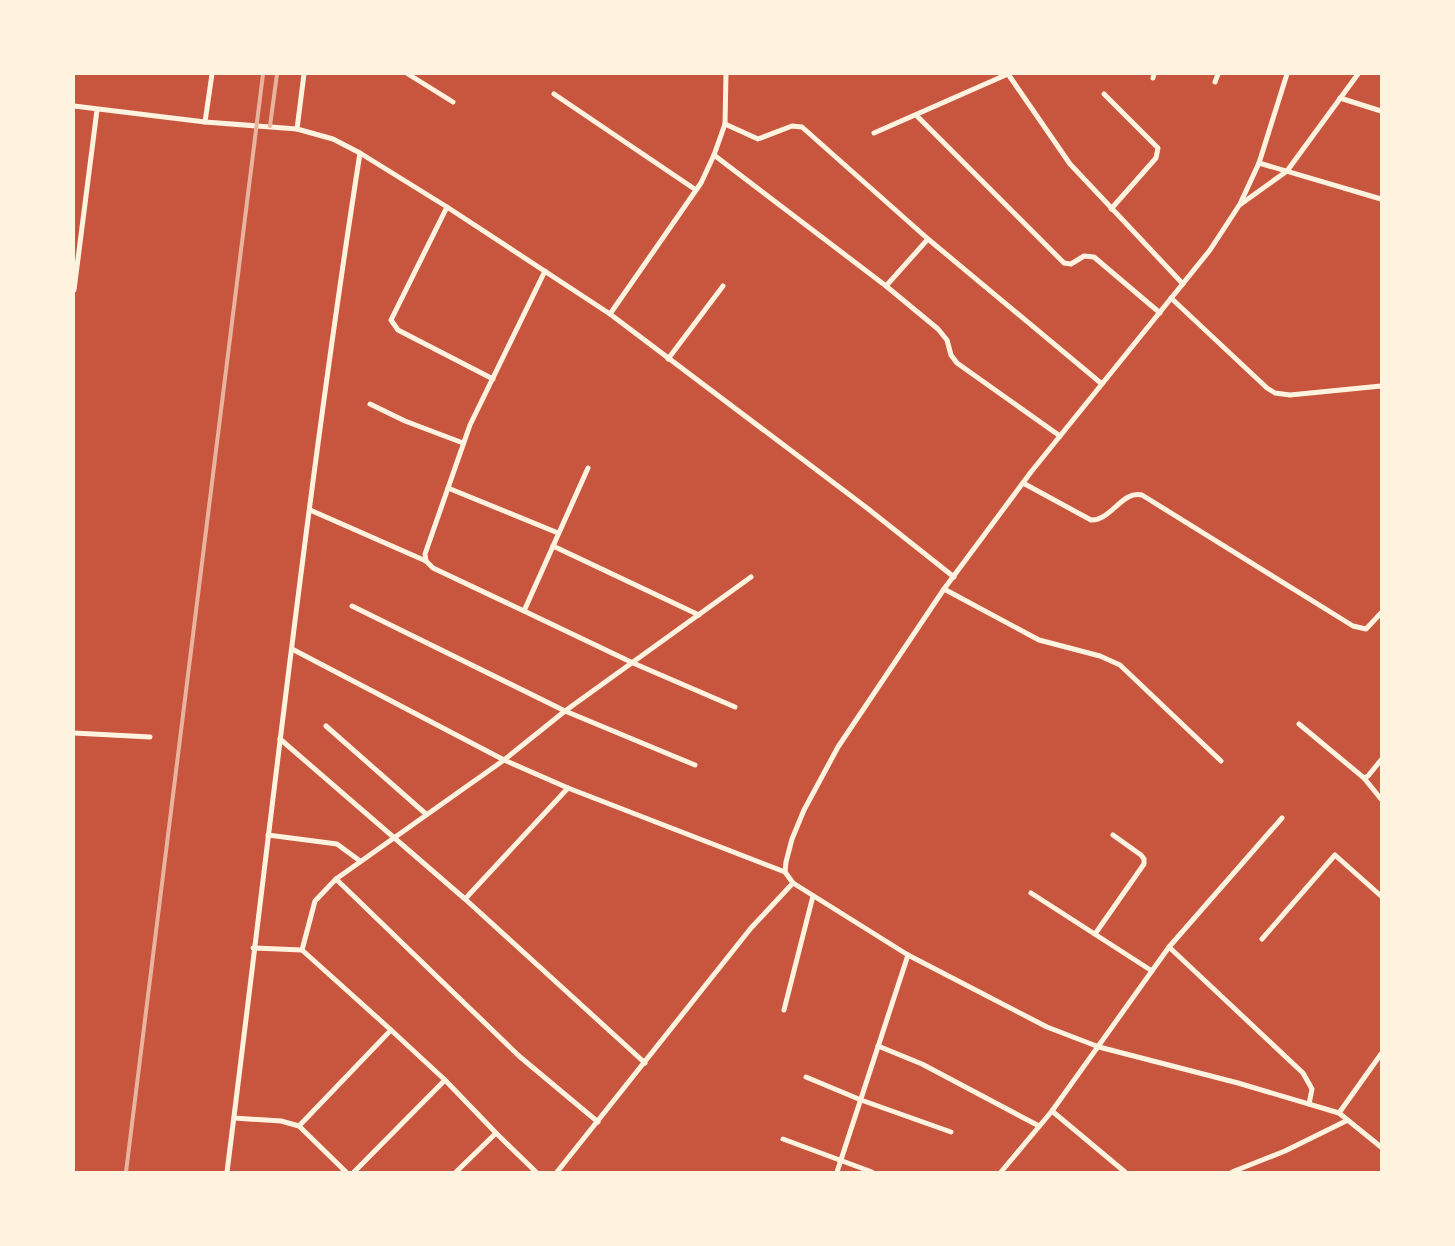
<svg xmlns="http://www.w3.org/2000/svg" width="1455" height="1246" font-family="'Work Sans',sans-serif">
<rect width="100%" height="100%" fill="#c8553d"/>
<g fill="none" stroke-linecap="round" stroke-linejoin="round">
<g stroke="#fff3e0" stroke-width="5">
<path d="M408,74l45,28"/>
<path d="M1008,74l62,90 113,120"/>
<path d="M1287,74l-28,89 -19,41 -30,46 -179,222 -87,117 -106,158 -34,63 -12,29 -6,23 -1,10 8,11 115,72 139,72 52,20 139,36 101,30 42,34"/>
<path d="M1153,78l1,-4"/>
<path d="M1215,82l3,-8"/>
<path d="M554,94l142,96"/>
<path d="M1104,94l54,54 -2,10 -45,51"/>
<path d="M1340,98l41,13"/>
<path d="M74,106l131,16 92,7 36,10 27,14 87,54 163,107 257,194 87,69"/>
<path d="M917,116l147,147 7,1 13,-8 10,1 66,56"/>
<path d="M205,122l7,-48"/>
<path d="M725,124l33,15 34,-13 10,1 126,112 174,145"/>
<path d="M297,129l7,-55"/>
<path d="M874,133l134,-59"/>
<path d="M714,155l172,131 52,43 9,11 4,15 6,8 103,73"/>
<path d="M1259,163l122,36"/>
<path d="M1241,204l46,-33 71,-97"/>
<path d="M447,207l-56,113 7,10 95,49"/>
<path d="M886,286l42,-47"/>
<path d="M74,290l23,-180"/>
<path d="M1171,298l96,90 8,5 15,2 91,-9"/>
<path d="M610,314l91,-131 13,-28 11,-31 1,-50"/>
<path d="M668,359l55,-73"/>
<path d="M370,404l35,17 58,22"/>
<path d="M588,468l-64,143 109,52 102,44"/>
<path d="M1023,483l68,37c20,1 31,-30 51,-25l211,131 13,3 15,-16"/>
<path d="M448,488l110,45"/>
<path d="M310,510l116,51"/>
<path d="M553,546l146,69"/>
<path d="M944,589l95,51 61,16 20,9 101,96"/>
<path d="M352,606l213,105 130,54"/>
<path d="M524,611l-91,-43 -7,-7 -1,-7 45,-129 75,-154"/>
<path d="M292,649l212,111 64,28 217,84"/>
<path d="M1299,724l65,54 4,-2 13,-16"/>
<path d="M326,726l100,88"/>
<path d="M74,733l76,4"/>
<path d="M280,739l185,160 180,164"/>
<path d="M1364,778l17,21"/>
<path d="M268,835l69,9 23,17"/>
<path d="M336,879l183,177 79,66"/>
<path d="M1031,893l121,78"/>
<path d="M465,899l103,-111"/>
<path d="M1095,934l49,-70v-5l-3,-4 -28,-20"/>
<path d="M1262,939l73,-84 46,41"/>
<path d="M1169,947l134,126 9,16 -3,15"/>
<path d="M253,948l49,2 13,-49 21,-22 168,-119 61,-49 186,-134"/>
<path d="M784,1010l29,-114"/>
<path d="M391,1030l54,50 51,53 -40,39"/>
<path d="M878,1046l44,18 117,62"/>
<path d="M806,1077l55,23 90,32"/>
<path d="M1052,1111l73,61"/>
<path d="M1339,1113l42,-59"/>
<path d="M234,1118l47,3 18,5 47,46"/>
<path d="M299,1126l92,-96 -89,-80"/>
<path d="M496,1133l40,39"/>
<path d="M783,1139l89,33"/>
<path d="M227,1172c43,-339 80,-680 133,-1019"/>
<path d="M354,1172l91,-92"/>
<path d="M557,1172l194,-244 42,-45"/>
<path d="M837,1172l71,-217"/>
<path d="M1001,1172l51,-61 117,-164 113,-129"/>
<path d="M1232,1172l53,-21 63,-31"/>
</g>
<g stroke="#e9b49f" stroke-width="4">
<path d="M270,126l7,-52"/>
<path d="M126,1172l137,-1098"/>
</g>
</g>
<rect width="1455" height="1246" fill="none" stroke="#fff3e0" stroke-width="150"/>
</svg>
